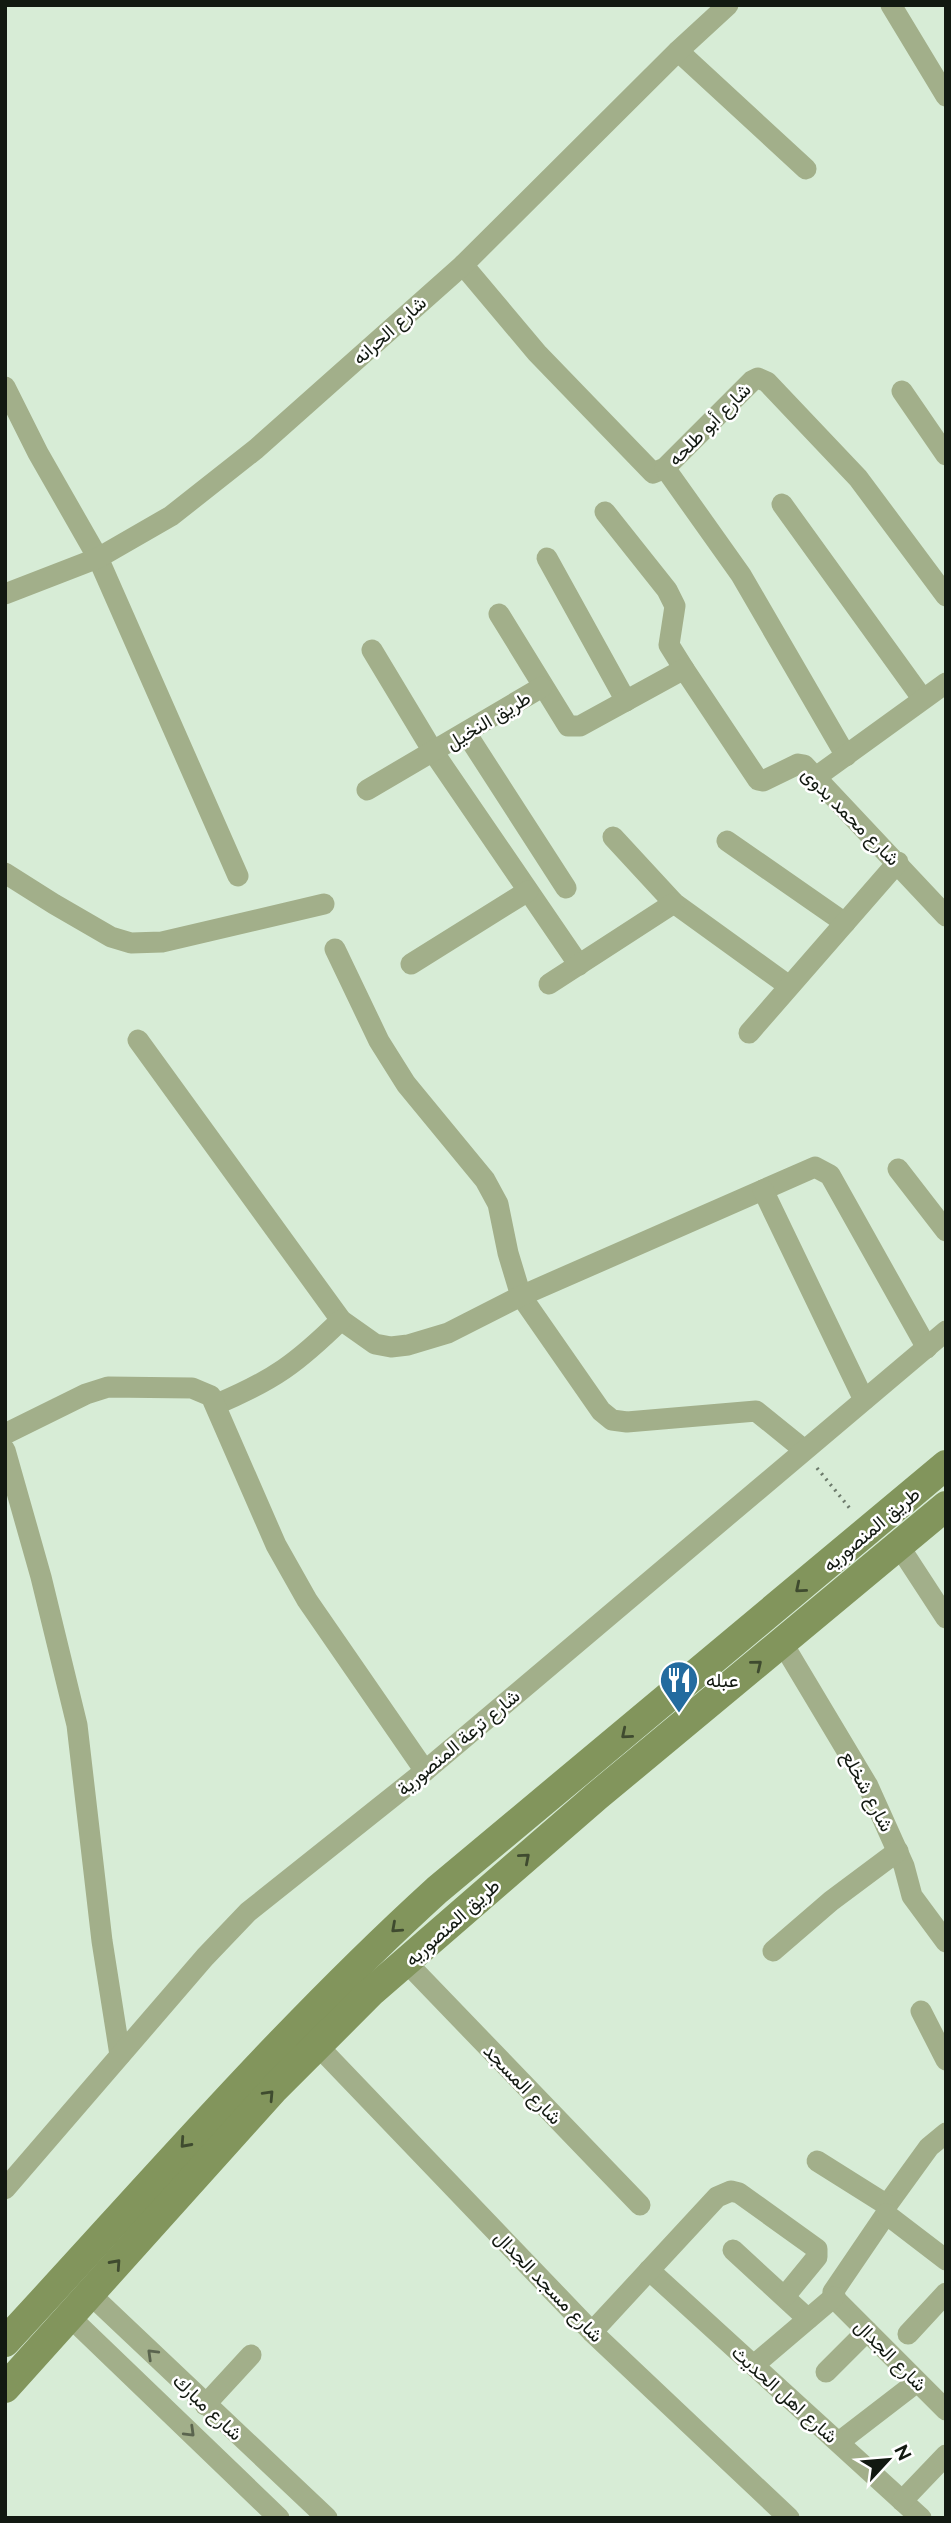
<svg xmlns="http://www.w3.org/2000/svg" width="951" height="2523" font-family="Raleway,Vazirmatn,sans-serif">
<rect width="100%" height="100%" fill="#d7ecd6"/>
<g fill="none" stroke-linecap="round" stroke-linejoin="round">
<path stroke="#6c7a6b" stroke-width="3.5" stroke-dasharray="2 5" stroke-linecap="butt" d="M817,1468l35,43"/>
<g stroke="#a2af8a" stroke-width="21">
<path d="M891,5l55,91"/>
<path d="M678,51l128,118"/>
<path d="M463,265l74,88 116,120 12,-5 87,-87 6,-3 9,4 91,96 88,118"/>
<path d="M5,387l33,66 60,105 140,318"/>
<path d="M902,391l44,64"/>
<path d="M665,468l76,107 105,181"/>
<path d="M782,504l140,194"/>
<path d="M605,512l62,78 8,16 -6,39 15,24"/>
<path d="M547,558l79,143"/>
<path d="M5,594l93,-36 73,-42 85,-67 207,-184 215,-214 50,-46"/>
<path d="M499,614l69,112h12l104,-57 74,111 5,1 35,-17 6,1 142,151"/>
<path d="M372,650l62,103 145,212"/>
<path d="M466,733l100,155"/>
<path d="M816,777l130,-94"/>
<path d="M367,790l175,-103"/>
<path d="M613,837l61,66 115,83"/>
<path d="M727,841l118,82"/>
<path d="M5,873l49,31 57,33 20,6 31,-1 162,-38"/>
<path d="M335,949l44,92 27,43 79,96 13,24 10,49 13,43 80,115 11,9 15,2 129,-11 47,38"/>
<path d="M411,964l117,-73"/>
<path d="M549,984l125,-81"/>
<path d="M749,1033l149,-171"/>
<path d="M138,1040l203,280 34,24 16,3 17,-2 40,-12 73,-37 294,-129 15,8 97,173"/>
<path d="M898,1169l48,62"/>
<path d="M763,1190l101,210"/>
<path d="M217,1404c57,-24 80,-41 124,-84"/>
<path d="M5,1434l81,-40 22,-7 84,1 19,8 65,149 31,55 118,171"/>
<path d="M5,1450l36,127 36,148 25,216 18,114"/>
<path d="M899,1546l47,72"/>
<path d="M783,1644l85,142 36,80 8,30 34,46"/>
<path d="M773,1951l58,-50 67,-50"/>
<path d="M407,1963l233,242"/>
<path d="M921,2011l25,49"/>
<path d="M318,2046l274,286 197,186"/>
<path d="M946,2133l-17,14 -42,58 -1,9 -53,78 4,9 109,109"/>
<path d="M817,2161l70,44"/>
<path d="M5,2189l200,-232 43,-45 177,-141 521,-440"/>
<path d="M886,2214l60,46"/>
<path d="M733,2250l75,69"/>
<path d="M649,2270l272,248"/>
<path d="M90,2294l237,224"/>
<path d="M70,2317l209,201"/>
<path d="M592,2332l125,-135 14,-6 8,2 78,56v8l-32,39"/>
<path d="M908,2334l38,-41"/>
<path d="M754,2365l80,-68"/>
<path d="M826,2372l41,-41"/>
<path d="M205,2405l46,-50"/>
<path d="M839,2442l78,-60"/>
<path d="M902,2501l44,-46"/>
</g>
<g stroke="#82955c" stroke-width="30">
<path d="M5,2342c142,-153 277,-311 432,-452l509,-425"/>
<path d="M5,2388l268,-298 98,-98 226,-196 349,-290"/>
</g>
</g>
<defs><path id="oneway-chevron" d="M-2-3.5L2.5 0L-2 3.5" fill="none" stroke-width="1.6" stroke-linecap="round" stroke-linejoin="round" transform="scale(1.75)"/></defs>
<g stroke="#3f4b2f">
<use href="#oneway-chevron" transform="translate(800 1588) rotate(140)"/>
<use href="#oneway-chevron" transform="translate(757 1665) rotate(-39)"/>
<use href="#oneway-chevron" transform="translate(626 1734) rotate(140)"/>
<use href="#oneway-chevron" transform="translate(525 1858) rotate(-41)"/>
<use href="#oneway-chevron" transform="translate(396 1928) rotate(138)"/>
<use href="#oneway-chevron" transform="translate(269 2095) rotate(-47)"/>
<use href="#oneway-chevron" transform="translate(185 2143) rotate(132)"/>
<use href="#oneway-chevron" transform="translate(116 2264) rotate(-48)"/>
</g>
<g stroke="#5a644e">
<use href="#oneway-chevron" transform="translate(152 2354) rotate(-136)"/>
<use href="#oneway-chevron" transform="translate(190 2432) rotate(44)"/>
</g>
<defs>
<g id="restaurant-pin" transform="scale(2.0125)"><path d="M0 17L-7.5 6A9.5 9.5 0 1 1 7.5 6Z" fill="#236b9f" stroke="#fff"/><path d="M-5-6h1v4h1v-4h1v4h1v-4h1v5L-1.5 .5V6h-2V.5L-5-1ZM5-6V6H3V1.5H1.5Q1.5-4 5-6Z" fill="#fff"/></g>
</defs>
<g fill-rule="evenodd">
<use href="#restaurant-pin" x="679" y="1680"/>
</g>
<g text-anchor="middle" stroke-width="5" stroke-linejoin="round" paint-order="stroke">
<g font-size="19" fill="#121911" stroke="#fff">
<text transform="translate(389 330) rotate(-42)" y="7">شارع الحرانه</text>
<text transform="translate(709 424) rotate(-45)" y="7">شارع أبو طلحه</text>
<text transform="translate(488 720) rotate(-31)" y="7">طريق النخيل</text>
<text transform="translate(851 816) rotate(45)" y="7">شارع محمد بدوى</text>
<text transform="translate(871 1529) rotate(-40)" y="7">طريق المنصوريه</text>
<text transform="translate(458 1742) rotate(-40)" y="7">شارع ترعة المنصورية</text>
<text transform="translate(868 1791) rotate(62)" y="7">شارع شخلع</text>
<text transform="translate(452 1922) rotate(-42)" y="7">طريق المنصوريه</text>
<text transform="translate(523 2084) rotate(46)" y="7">شارع المسجد</text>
<text transform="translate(549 2286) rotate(46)" y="7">شارع مسجد الجدال</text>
<text transform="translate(891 2355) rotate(45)" y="7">شارع الجدال</text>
<text transform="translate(785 2394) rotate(42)" y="7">شارع اهل الحديث</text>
<text transform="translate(208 2407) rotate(43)" y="7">شارع مبارك</text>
</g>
<g font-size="19" fill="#121911" stroke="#fff" text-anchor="start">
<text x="706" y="1687">عبله</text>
</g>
</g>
<rect width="951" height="2523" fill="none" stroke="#121911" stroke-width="14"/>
<g transform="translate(888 2460) rotate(64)" stroke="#ffffff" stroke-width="5" paint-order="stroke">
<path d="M0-5L12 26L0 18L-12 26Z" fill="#121911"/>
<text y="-10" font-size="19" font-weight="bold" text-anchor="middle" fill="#121911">N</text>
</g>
</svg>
